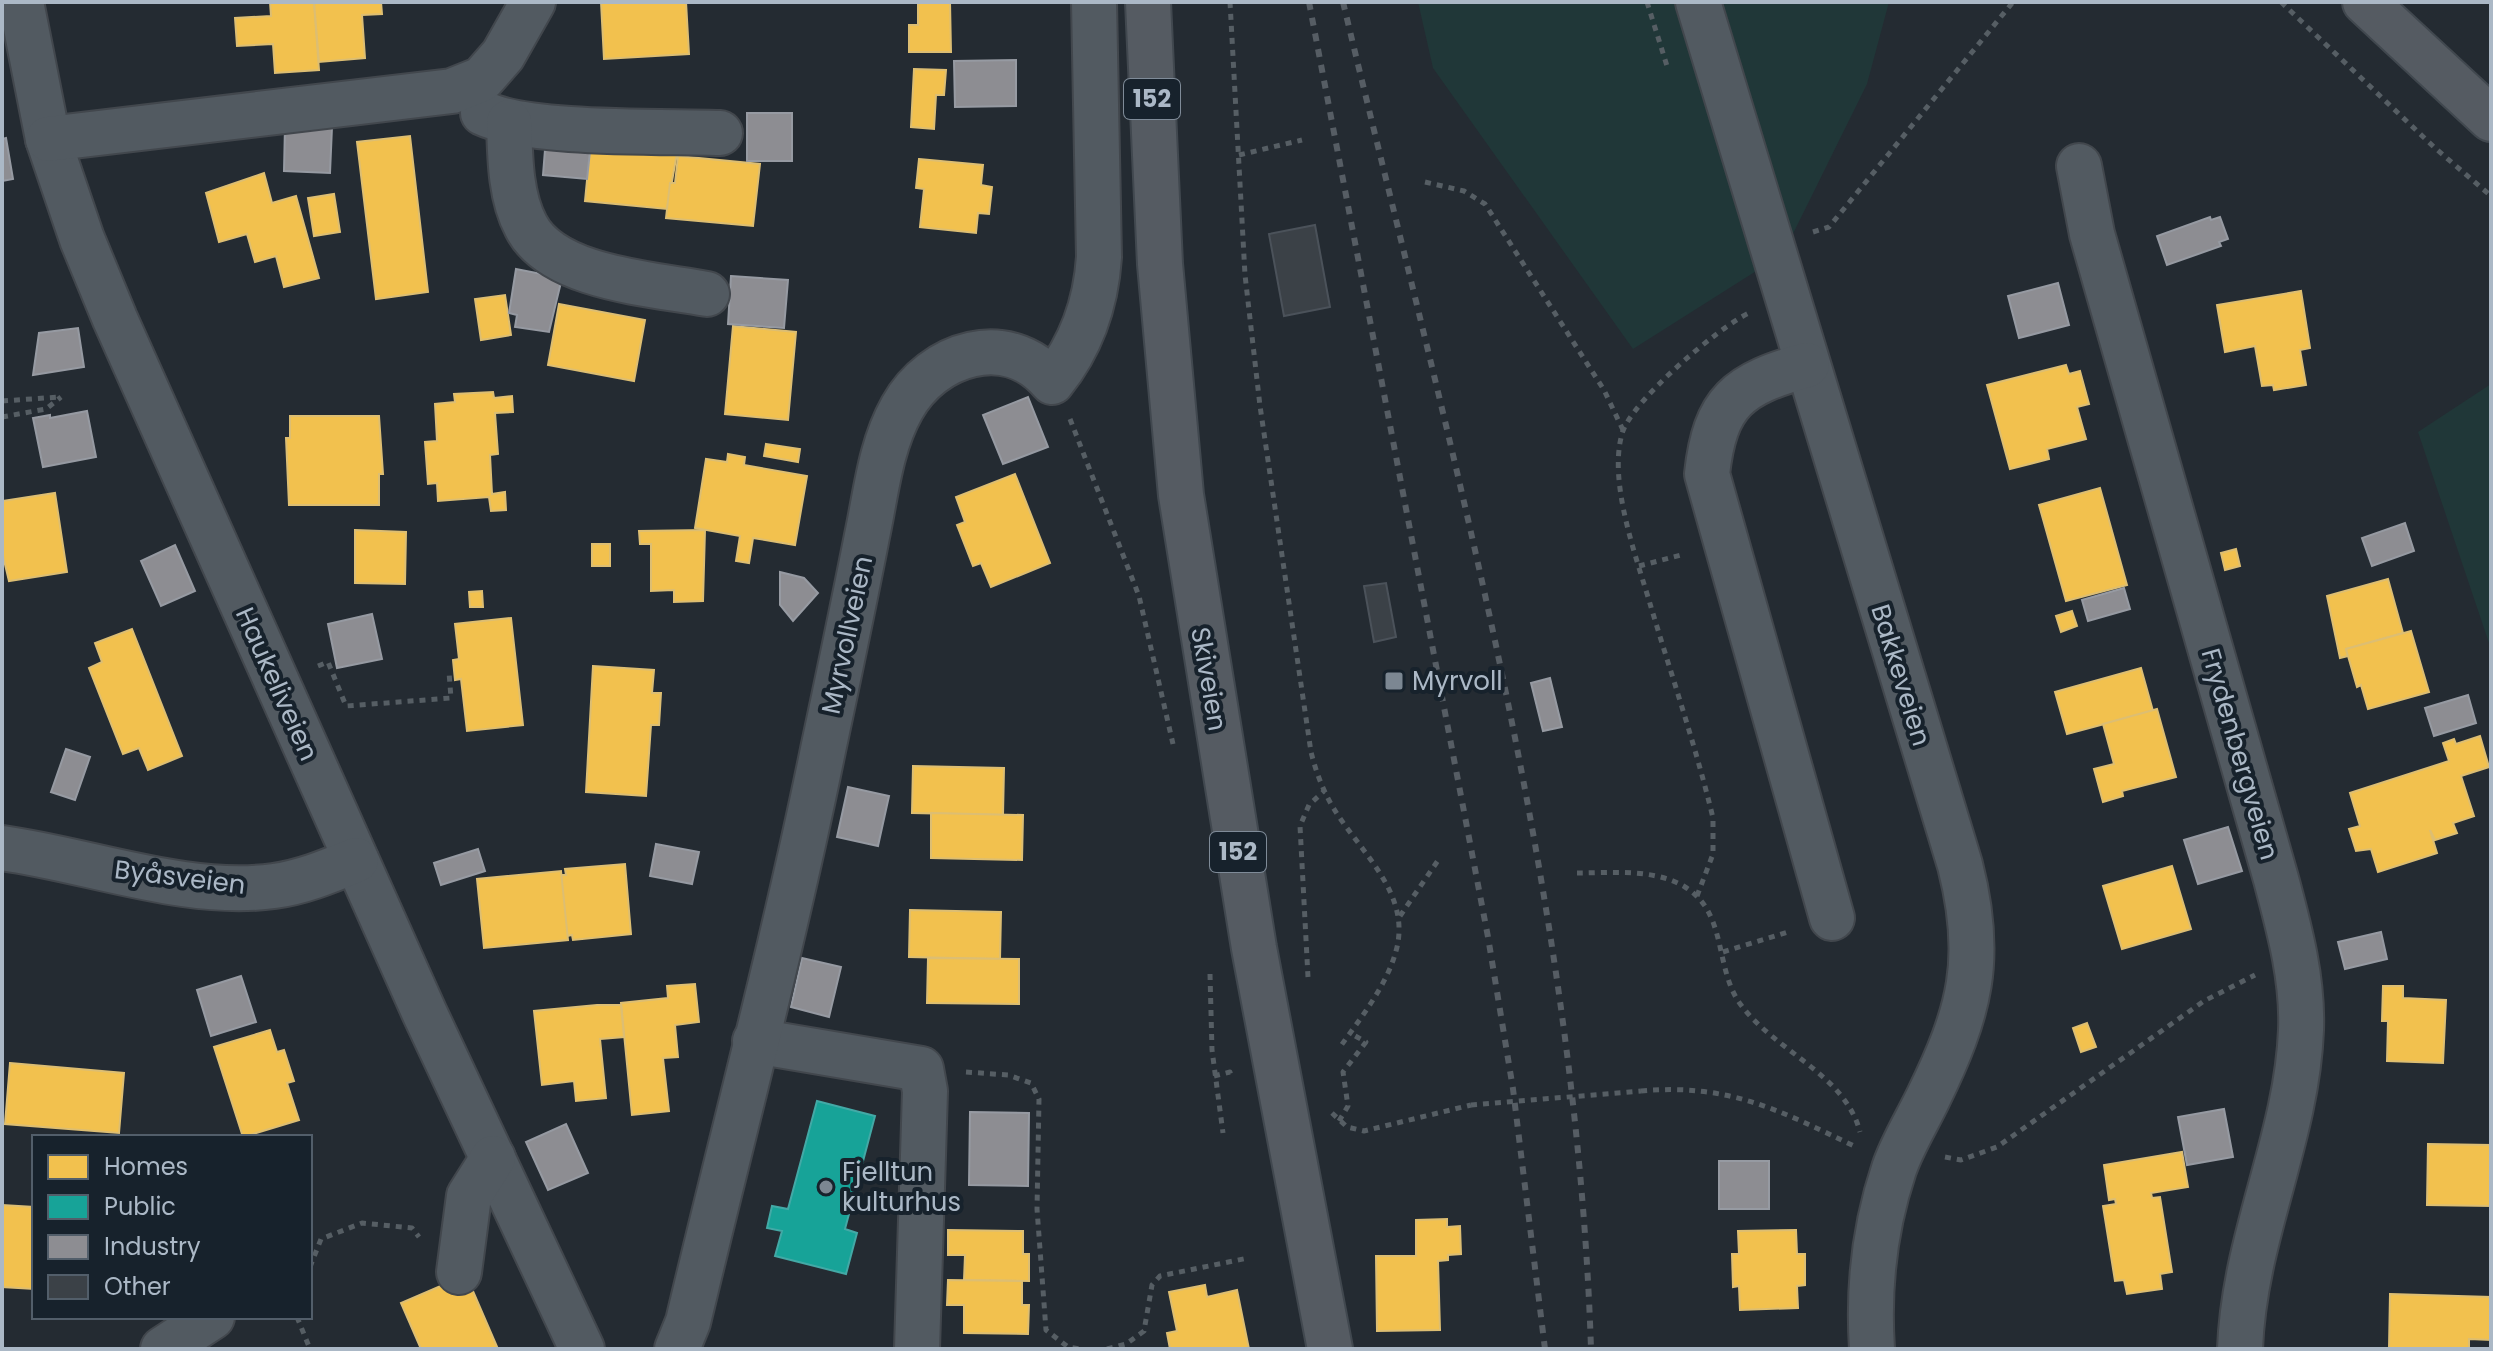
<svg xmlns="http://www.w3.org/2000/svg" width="2493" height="1351" font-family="Poppins,sans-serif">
<rect width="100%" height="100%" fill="#242b32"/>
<g fill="#203738">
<path d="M1418,2h471l-22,82 -84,170 -150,95 -200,-281z"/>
<path d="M2491,384v265l-73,-217z"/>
</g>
<g fill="#f2c14e" stroke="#ddbe72" stroke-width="2">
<path d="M270,2h44l5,68 -44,3 -2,-29 -36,2 -2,-28 36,-2z"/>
<path d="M314,2h67l1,12 -20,1 3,43 -46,4z"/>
<path d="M601,2h85l3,52 -85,5z"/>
<path d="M918,2h32l1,50h-42v-27h9z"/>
<path d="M914,69l32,1 -2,25h-8l-2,34 -23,-2z"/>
<path d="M410,136l18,156 -52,7 -19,-157z"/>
<path d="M591,139l87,9 -11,61 -82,-8z"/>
<path d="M678,156l82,8 -7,62 -87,-8 4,-35h5z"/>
<path d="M919,159l64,6 -2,20 11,2 -3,27 -11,-1 -2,20 -56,-6 4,-38 -8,-1z"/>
<path d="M264,173l8,30 24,-7 23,82 -35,9 -8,-31 -21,6 -8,-28 -28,8 -13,-49z"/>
<path d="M334,194l6,38 -26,4 -6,-38z"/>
<path d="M2301,291l9,57 -10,2 6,35 -32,5 -1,-5 -11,1 -7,-40 -30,6 -8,-47z"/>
<path d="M505,295l6,40 -30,5 -6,-41z"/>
<path d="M559,304l86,16 -11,61 -86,-16z"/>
<path d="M733,326l63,6 -8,88 -63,-6z"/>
<path d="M2066,365l3,9 11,-3 9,33 -12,3 9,32 -39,10 2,10 -39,10 -23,-84z"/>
<path d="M493,392l1,6 18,-2 1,16 -18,1 3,41 -8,1 2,39 13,-2 1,18 -15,1 -2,-14 -51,4 -1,-18 -9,1 -3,-42 12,-1 -2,-37 20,-2 -1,-8z"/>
<path d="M290,416h89l4,58h-4v31h-90l-3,-67h4z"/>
<path d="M766,444l34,5 -2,13 -34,-6z"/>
<path d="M728,454l17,3 -1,8 63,11 -12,69 -42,-7 -4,25 -13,-2 4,-25 -45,-8 11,-69 21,3z"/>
<path d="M1015,474l35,89 -59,24 -10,-24 -8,3 -16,-41 8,-3 -9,-25z"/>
<path d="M2100,488l27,97 -61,16 -27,-96z"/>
<path d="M55,493l12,79 -58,9 -7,-29v-51z"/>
<path d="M355,530l51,2 -1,52 -50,-1z"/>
<path d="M705,530l-2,71 -29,1v-12l-23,1v-47h-11l-1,-13z"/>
<rect x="592" y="544" width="18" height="22"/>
<path d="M2236,549l4,17 -15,4 -4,-17z"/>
<path d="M2388,579l15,54 -57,16 2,7 -8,2 -13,-62z"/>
<path d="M482,591l1,16h-13l-1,-15z"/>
<path d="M2072,611l5,15 -16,6 -5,-16z"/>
<path d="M511,618l12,107 -56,6 -6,-52 -6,1 -2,-20 6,-1 -4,-35z"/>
<path d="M132,629l50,127 -34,14 -9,-22 -16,6 -34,-86 13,-6 -7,-19z"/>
<path d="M2411,631l18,61 -61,17 -7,-24 -4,2 -11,-38z"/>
<path d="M593,666l61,4 -2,23h9l-2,32h-8l-5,71 -60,-4z"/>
<path d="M2141,668l12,43 -86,23 -12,-42z"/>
<path d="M2157,709l19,68 -54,14 1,5 -20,6 -9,-33 20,-5 -11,-40z"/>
<path d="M2480,736l9,31 -28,9 13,40 -21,7 4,10 -22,7 -5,-10 7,23 -59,19 -7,-23 -15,2 -7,-22 11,-3 -10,-33 99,-32 -6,-18 11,-4 2,5z"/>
<path d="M913,766l91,2 -1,47 -91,-2z"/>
<path d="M931,813l92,2 -1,45 -91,-2z"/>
<path d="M625,864l6,70 -58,6 -1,-5 -5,1 -6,-61h5l-1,-6z"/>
<path d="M2172,866l19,63 -69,20 -19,-63z"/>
<path d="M561,871l7,69 -84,8 -7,-69z"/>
<path d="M910,910l91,2 -1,47 -91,-2z"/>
<path d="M928,958l91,1v45l-92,-1z"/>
<path d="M695,984l4,38 -24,3 3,32 -15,1 6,53 -37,4 -11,-112 47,-5 -1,-12z"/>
<path d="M2383,986h20v12l43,2 -3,63 -56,-2 1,-40h-6z"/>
<path d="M597,1005h24l3,32 -24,2 6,59 -30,3 -2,-20 -32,4 -8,-74z"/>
<path d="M2087,1023l9,24 -15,5 -8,-24z"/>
<path d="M270,1030l7,22 7,-2 10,31 -7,2 12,37 -56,17 -29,-90z"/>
<path d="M10,1063l114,10 -5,60 -114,-9z"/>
<path d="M2428,1144l63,1v61l-64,-1z"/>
<path d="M2182,1152l6,35 -37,6 1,5 8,-1 12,75 -12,2 2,15 -35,5 -3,-14 -9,1 -12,-75 13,-2 -1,-5 -6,1 -5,-35z"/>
<path d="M2,1205l32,2v82l-32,-2z"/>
<path d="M1447,1219v8l13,-1 1,28 -13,1v5l-10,1 2,69 -63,1 -1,-75h40v-36z"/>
<path d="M948,1230l75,1v23h6v27l-65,-1 1,-25h-17z"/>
<path d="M1796,1230l1,24h8v31l-8,1 1,22 -58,2 -1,-24 -6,1 -1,-33h7l-1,-23z"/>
<path d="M466,1275l32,74h-77l-20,-46z"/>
<path d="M948,1280l74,1v24h7l-1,29 -64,-1v-28h-17z"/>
<path d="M1205,1285l2,12 30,-7 12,59h-79l-3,-16 10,-2 -8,-39z"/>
<path d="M2390,1294l101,3v43l-22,-1v10h-80z"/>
</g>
<path fill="#17a398" stroke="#43a9a6" stroke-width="2" d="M817,1101l58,15 -30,113 12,4 -11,41 -71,-18 7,-25 -15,-3 5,-22 16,3z"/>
<g fill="#8d8d92" stroke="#969aa2" stroke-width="2">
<path d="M1016,60v46l-61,1 -1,-46z"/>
<rect x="747" y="113" width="45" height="48"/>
<path d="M285,126l47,1 -2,46 -46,-2z"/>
<path d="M546,137l45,5 -4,37 -44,-4z"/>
<path d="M6,138l7,41 -11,2v-42z"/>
<path d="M2210,217l1,3 9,-3 8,22 -9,3 2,4 -54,19 -10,-29z"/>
<path d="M516,269l46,9 -13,54 -34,-5 2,-12 -8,-2z"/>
<path d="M731,276l57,4 -4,48 -56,-4z"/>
<path d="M2058,283l11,42 -50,13 -11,-42z"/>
<path d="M78,328l6,39 -51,8 6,-42z"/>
<path d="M1028,397l20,50 -45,17 -20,-49z"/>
<path d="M87,411l9,46 -53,10 -10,-49 17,-3v3z"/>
<path d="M2405,523l9,28 -42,15 -10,-28z"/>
<path d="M175,545l20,46 -34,15 -20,-45z"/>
<path d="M780,572l24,6 14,15 -25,28 -13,-16z"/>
<path d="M2124,588l6,21 -42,12 -6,-21z"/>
<path d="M372,614l10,45 -45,9 -9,-44z"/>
<path d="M1550,678l12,49 -19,4 -12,-48z"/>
<path d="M2468,695l8,28 -42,13 -9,-28z"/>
<path d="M66,749l24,8 -15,43 -24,-8z"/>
<path d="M848,787l41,9 -11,50 -41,-9z"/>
<path d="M2228,827l14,44 -44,13 -14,-44z"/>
<path d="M656,844l43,8 -7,32 -42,-8z"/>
<path d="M478,849l7,22 -44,14 -7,-22z"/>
<path d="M2381,932l6,27 -42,10 -7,-27z"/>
<path d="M802,958l39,9 -12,50 -38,-10z"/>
<path d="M241,976l15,46 -45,14 -14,-46z"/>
<path d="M2224,1109l9,48 -46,8 -9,-48z"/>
<path d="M970,1112l59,1 -1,73 -59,-1z"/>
<path d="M566,1124l22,49 -40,17 -22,-48z"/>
<rect x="1719" y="1161" width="50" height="48"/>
</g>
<g fill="#3b4147" stroke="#4b525a" stroke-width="2">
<path d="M1315,225l15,82 -46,9 -15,-82z"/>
<path d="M1386,583l10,54 -22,5 -10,-56z"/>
</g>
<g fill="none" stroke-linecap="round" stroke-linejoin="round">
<g stroke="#42474d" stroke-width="48">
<g id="minor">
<path d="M21,2l27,137 34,100 33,80 310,695 157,335"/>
<path d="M1698,2l262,863c24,94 10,147 -32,233 -11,23 -26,47 -34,71 -19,57 -26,120 -22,180"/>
<path d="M483,113c46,22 181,18 237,20"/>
<path d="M509,122c1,34 1,74 17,104 27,53 129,58 181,68"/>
<path d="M48,139l404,-48 30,-12 21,-24 30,-53"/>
<path d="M2079,166l13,68 184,645c13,49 27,99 25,151 -4,108 -57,207 -61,319"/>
<path d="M1807,365c-69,19 -92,36 -100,109l125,444"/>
<path d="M2,848c87,12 185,50 272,38 29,-4 55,-15 82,-26"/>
<path d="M755,1041l166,28 4,22 -8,258"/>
<path d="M459,1272l10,-76 24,-38"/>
<path d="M163,1349l49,-32"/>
<path d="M677,1349l11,-27c45,-190 96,-380 135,-572 15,-71 30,-142 44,-214 9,-42 13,-89 35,-128 30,-55 106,-79 150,-26 29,-36 44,-79 47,-125l-5,-255"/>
</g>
</g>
<g stroke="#41484f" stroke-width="48">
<g id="major">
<path d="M1148,2l12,262 21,231 73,453 76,401"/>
<path d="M2365,2l126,117"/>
</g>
</g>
<g stroke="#565e64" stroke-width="5" stroke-dasharray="6 6" stroke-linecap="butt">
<path d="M1230,2l15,273 15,131 51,346c5,20 12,39 23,57 27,44 78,85 62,142 -9,34 -36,68 -56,96"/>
<path d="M1647,2l20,64"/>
<path d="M2281,2l154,146 56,48"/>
<path d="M1239,155l63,-15"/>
<path d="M1425,182l39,9 21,13 119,186 19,40"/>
<path d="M1813,232l16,-5 184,-225"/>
<path d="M2,401l58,-4"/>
<path d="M2,417l44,-8 15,-12"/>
<path d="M1070,419l69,177 34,148"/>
<path d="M1639,566l46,-12"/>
<path d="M318,666l10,-4 18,44 105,-8 -2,-26"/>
<path d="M1577,873c34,0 77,-5 108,14 43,26 29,82 56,118 35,47 104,69 119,127"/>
<path d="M1697,896l16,-42v-36c-17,-71 -41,-141 -62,-211 -14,-48 -43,-124 -29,-173 8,-32 97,-107 127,-121"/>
<path d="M1400,916l39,-57"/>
<path d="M1723,952l68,-21"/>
<path d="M1210,974l2,76 11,83"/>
<path d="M1308,977l-8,-151 9,-21 15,-14"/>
<path d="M966,1072l42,3 23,8 8,16 -2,110 9,121 22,17 12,2"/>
<path d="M1214,1076l16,-4 1,5"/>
<path d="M1641,1091c87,-8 138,19 215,56"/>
<path d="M1332,1113l15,14 17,4 107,-26"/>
<path d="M1339,1121l9,-15 -5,-34 23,-30 -16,-9"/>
<path d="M1945,1157l16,3 36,-13 207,-146 51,-26"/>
<path d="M310,1267l11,-28 41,-16 50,5 7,9"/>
<path d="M297,1317l13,32"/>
<path d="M1107,1349l19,-5 18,-13 8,-46 8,-9 88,-18"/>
</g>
<use href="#minor" stroke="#525a61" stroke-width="44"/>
<use href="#major" stroke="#555b62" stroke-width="44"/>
<g stroke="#565d64" stroke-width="6" stroke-dasharray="8 8" stroke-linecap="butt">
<path d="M1309,2l179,935 25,152 32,260"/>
<path d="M1343,2c106,445 233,887 248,1347"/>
</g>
<path stroke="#565e64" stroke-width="5" stroke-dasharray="6 6" stroke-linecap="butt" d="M1471,1105l170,-14"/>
</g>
<g fill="#7c8792" stroke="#17222c" stroke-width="3">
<rect x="1384" y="671" width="20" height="20" rx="4"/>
<circle cx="826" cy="1187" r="8"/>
</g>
<g text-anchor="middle" stroke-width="8" stroke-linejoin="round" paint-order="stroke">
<g fill="#17222c" stroke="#7f8b98" stroke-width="2">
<rect x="1124" y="79" width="56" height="40" rx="6"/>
<rect x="1210" y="832" width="56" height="40" rx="6"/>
</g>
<g font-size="24" font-weight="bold" fill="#abb8c6">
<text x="1152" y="107">152</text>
<text x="1238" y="860">152</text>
</g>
<g font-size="26" fill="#abb8c6" stroke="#17222c">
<text transform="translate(847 635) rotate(-78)" y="9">Myrvollveien</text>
<text transform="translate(1901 675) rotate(73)" y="9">Bakkeveien</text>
<text transform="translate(1209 679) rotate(80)" y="9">Skiveien</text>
<text transform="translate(277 684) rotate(66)" y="9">Haukeliveien</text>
<text transform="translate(2240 754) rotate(74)" y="9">Frydenbergveien</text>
<text transform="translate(180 877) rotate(7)" y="9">Byåsveien</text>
</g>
<g font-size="26" fill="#abb8c6" stroke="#17222c" text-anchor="start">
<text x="1412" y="690">Myrvoll</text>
<text x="842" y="1181">Fjelltun<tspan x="842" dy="30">kulturhus</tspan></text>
</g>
</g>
<rect width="2493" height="1351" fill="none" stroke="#abb8c6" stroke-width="8"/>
<rect x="32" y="1135" width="280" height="184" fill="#17222c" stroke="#525e6a" stroke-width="2"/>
<rect x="48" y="1155" width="40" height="24" fill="#f2c14e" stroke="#525e6a" stroke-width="2"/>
<text x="104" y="1175" font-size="24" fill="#abb8c6">Homes</text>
<rect x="48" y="1195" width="40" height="24" fill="#17a398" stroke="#525e6a" stroke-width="2"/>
<text x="104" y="1215" font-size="24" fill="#abb8c6">Public</text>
<rect x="48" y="1235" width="40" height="24" fill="#8d8d92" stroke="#525e6a" stroke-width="2"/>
<text x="104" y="1255" font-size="24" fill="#abb8c6">Industry</text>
<rect x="48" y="1275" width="40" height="24" fill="#3b4147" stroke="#525e6a" stroke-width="2"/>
<text x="104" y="1295" font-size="24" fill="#abb8c6">Other</text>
</svg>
